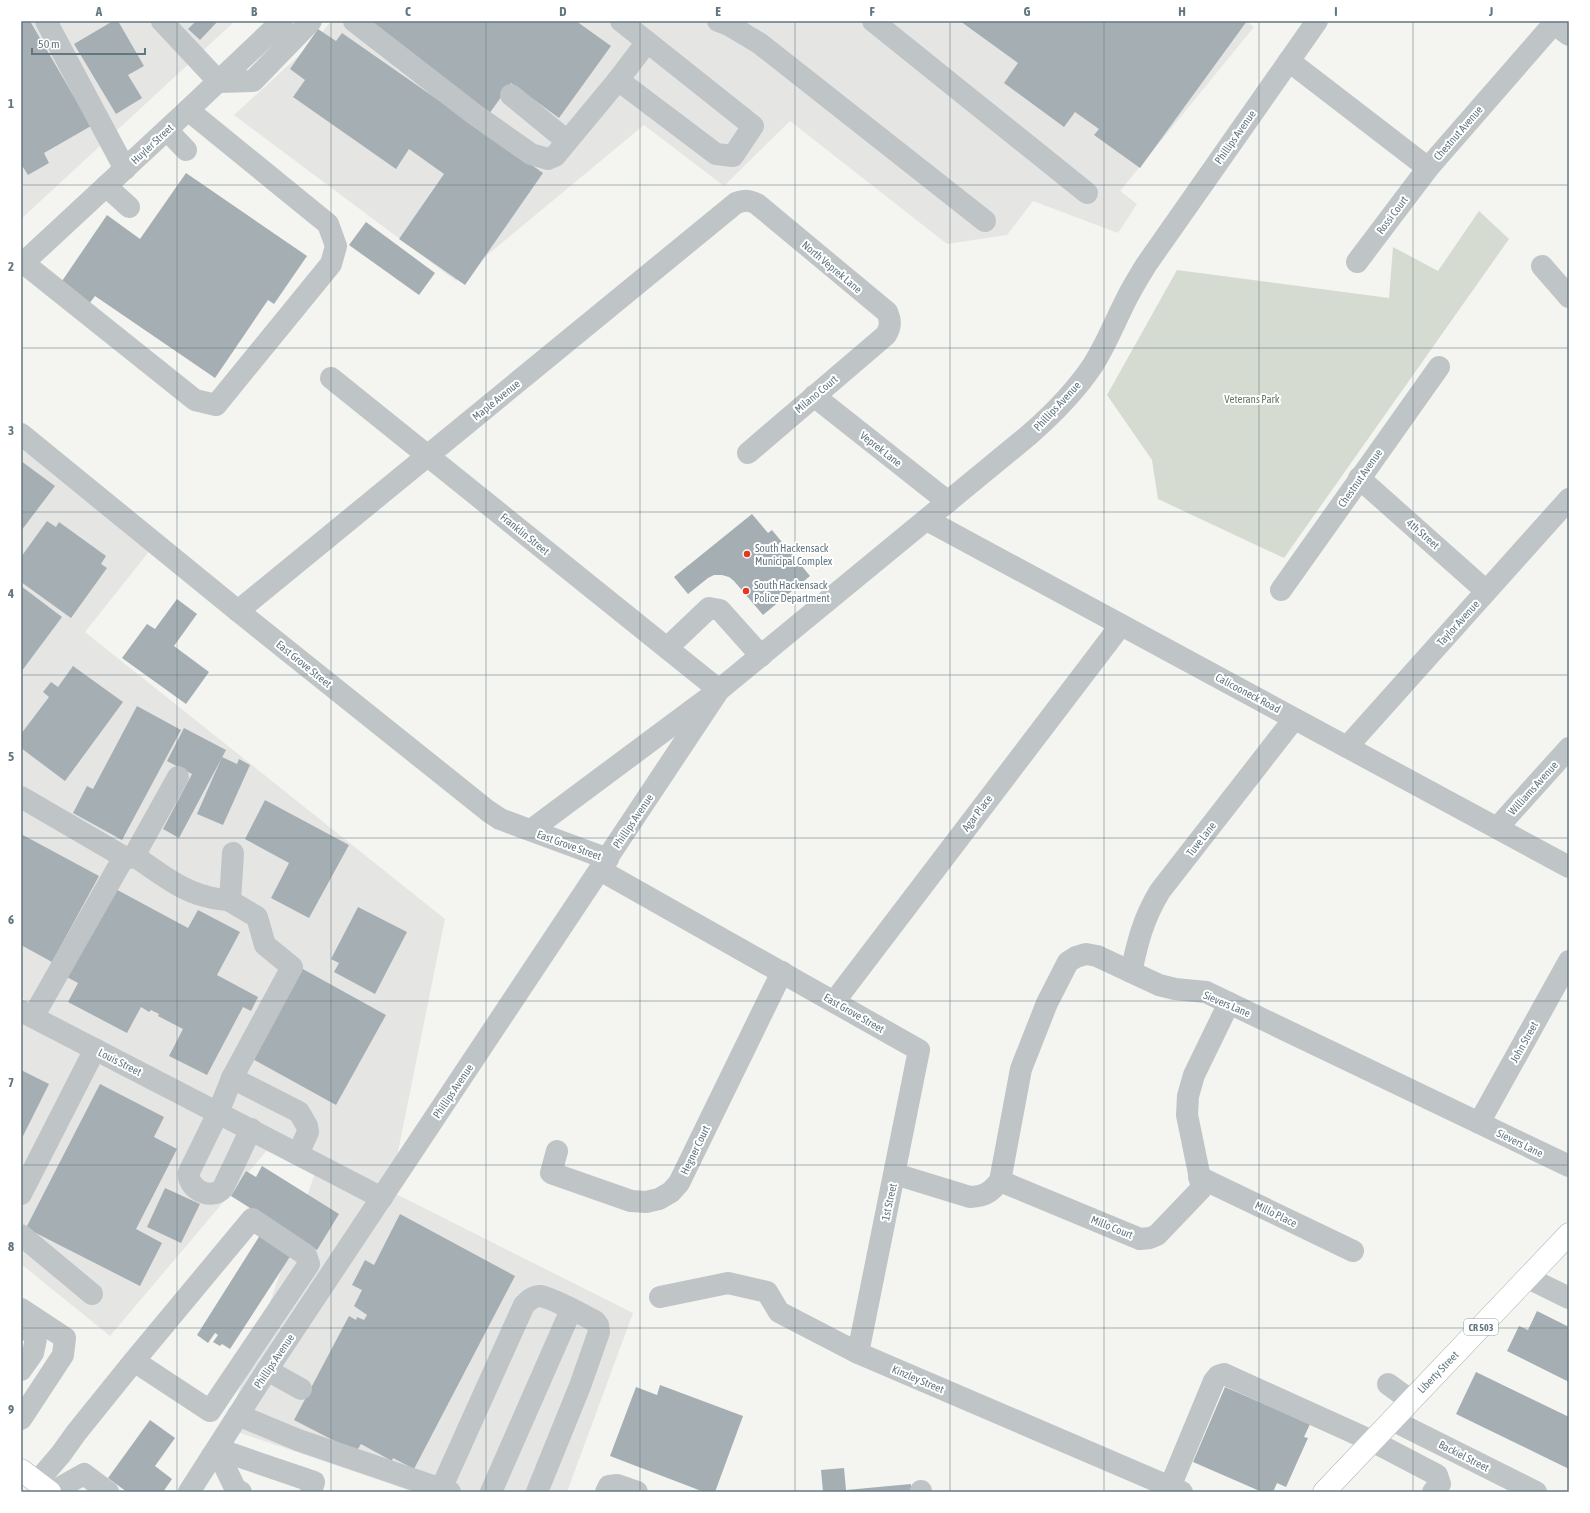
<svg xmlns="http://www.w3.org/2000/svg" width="1590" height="1513" font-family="'Asap Condensed',sans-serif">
<rect width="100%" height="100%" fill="#f4f4f0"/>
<g fill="#e5e5e4">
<path d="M21,21h214l-214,198z"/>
<path d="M331,21h915l8,6 -134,164 17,13 -19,29 -85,-32 -26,34 -60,9 -157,-123 -66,65 -80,-61 -188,156 -222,-166 83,-76z"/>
<path d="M21,432l138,107 -74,93 360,287 -55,272 243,122 -66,179h-153l-188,-64 95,-272 -41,-21 -170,201 -89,-72v-252l12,-8 -12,-6z"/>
</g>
<path fill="#d6dbd1" d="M1479,211l30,28 -225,319 -126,-59 -6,-39 -45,-65 70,-125 212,28 4,-51 45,24z"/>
<g fill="#a5afb3">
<path d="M21,21h9l61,105 -47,27 5,10 -21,12 -7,-11z"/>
<path d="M113,21h5l26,45 -16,9 14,23 -26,16 -42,-70z"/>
<path d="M196,21h22l-18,19 -12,-11z"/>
<path d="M361,21h215l35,25 -52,72 -48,-35 -22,31z"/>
<path d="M960,21h287l-107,147 -46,-33 5,-6 -24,-17 -11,15 -60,-44 14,-20z"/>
<path d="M318,29l18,12 6,-8 201,140 -78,112 -66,-46 45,-65 -35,-25 -13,20 -103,-72 12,-17 -15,-11z"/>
<path d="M186,173l121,83 -33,48 -6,-4 -53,78 -120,-82 -6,8 -29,-20 47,-69 33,24z"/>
<path d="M366,222l69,51 -16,22 -70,-50z"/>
<path d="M21,461l34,25 -34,45z"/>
<path d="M752,514l16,19 4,-3 38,46 -47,39 -29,-34 -5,-4 -7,-2h-8l-6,3 -20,16 -14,-17z"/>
<path d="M47,521l9,6 3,-5 47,34 -5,8 6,4 -36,50 -50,-36v-25z"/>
<path d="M21,586l41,31 -41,55z"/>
<path d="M177,599l20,15 -23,32 35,26 -23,32 -64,-46 25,-34 8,5z"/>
<path d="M73,666l50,36 -58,79 -44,-33v-14l28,-37 -6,-5 8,-10 7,5z"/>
<path d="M137,706l44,24 -59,110 -49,-27 14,-27 6,3z"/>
<path d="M184,728l42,22 -47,88 -16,-9 29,-55 -25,-13z"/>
<path d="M222,757l15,7 2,-5 11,6 -27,60 -26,-11z"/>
<path d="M265,800l84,45 -40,73 -38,-20 18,-35 -44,-24z"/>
<path d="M21,834l78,42 -47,86 -31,-17z"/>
<path d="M110,886l78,42 10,-18 42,22 -23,43 41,22 -7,14 -8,-4 -36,68 -38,-19 14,-27 -25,-13 1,-2 -8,-4 -2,2 -8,-5 -14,26 -59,-31 10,-19 -15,-8z"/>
<path d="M358,907l49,25 -32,62 -41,-22 5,-9 -8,-4z"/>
<path d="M301,968l85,47 -50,90 -85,-47z"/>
<path d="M21,1070l28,14 -28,56z"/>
<path d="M100,1084l64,33 -10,20 23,12 -41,80 26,14 -22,43 -114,-58z"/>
<path d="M262,1166l77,48 -22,36 -86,-54 15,-25 10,6z"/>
<path d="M165,1188l35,16 -19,39 -34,-16z"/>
<path d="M400,1214l115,62 -101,193 -21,-11 -1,3 -31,-17 -5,8 -62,-32 55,-104 7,4 1,-3 7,3 3,-5 -13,-9 8,-16 -10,-5 13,-25 9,5z"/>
<path d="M262,1232l31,20 -63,97 -8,-5 -2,2 -7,-4 5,-7 -3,-2 -7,10 -11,-8z"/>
<path d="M1537,1311l32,16v55l-62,-31 12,-25 9,4z"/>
<path d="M1476,1372l93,45v52l-113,-55z"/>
<path d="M660,1385l83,31 -28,76h-11l-94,-36 26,-69 21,8z"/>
<path d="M1225,1387l85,37 -6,13 4,1 -22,49 -9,-4 -4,9h-11l-69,-30z"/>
<path d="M150,1420l25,18 -20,28 17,13 -9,13h-36l-19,-14z"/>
<path d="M844,1468l2,22 65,-6v8h-88l-2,-22z"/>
</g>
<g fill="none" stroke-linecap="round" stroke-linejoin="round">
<g stroke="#b2b7ba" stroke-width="23">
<path id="major" d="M1324,1492l245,-258"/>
</g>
<g stroke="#b2b6b8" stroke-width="23">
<path id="highway" d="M21,1470l29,22"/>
</g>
<g stroke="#bfc4c6" stroke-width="22">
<path d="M46,21l79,148"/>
<path d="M162,21l57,61"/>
<path d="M354,21l120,93 57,40 17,5 7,-3 63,-76 98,74 17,2 20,-30 -132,-105"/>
<path d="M718,21l11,4 30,18 226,178"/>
<path d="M873,21l214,172"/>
<path d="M1554,24l15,11"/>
<path d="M1289,61l139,107"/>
<path d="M618,80l29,-38"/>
<path d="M219,82l34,-1 58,-60"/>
<path d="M511,95l56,46"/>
<path d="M167,130l19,20"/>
<path d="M106,186l23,21"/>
<path d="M21,261l174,139 21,5 115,-141 5,-18 -8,-22 -140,-114"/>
<path d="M1357,262l71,-94 128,-147"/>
<path d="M21,265l167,-155 94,-89"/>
<path d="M1542,266l27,31"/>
<path d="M331,378l388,312 -188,140"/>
<path d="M814,396l134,106"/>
<path d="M21,434l217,177 250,200 12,8 108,40"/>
<path d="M1359,478l127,113"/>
<path d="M927,520l642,347"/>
<path d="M1281,590l158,-223"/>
<path d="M238,611l498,-408c9,-3 13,-3 21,1l130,108c4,9 4,14 -1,23l-138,118"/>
<path d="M667,648l42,-40 11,2 41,46"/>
<path d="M1347,747l222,-248"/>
<path d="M21,797l103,60 5,1 5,-2 44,-79"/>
<path d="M1497,828l72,-80"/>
<path d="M233,853l-3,48 27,16 8,28 27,22 -60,111 -14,35 -29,59c-3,16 22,30 34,16l28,-59"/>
<path d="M134,856c22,14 45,34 71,40 8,3 17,3 25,5"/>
<path d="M600,870l319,180 -61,303"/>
<path d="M1131,972c7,-31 12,-53 29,-81l134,-172"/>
<path d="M834,1002l287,-377"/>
<path d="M21,1011l361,187"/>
<path d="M33,1017l91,-160"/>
<path d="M232,1078l67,34 8,14 1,6 -10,22"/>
<path d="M1479,1123l90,-162"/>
<path d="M557,1151l-6,22 80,28 15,1 13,-3 12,-7 8,-9 103,-211"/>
<path d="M895,1174l75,23c15,-1 20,-4 30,-16"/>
<path d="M1199,1177l154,74"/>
<path d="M1000,1181l21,-112 26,-66 21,-41 8,-5 10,-3 11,2 62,29 16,4 31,3 363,174"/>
<path d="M1000,1181l140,58 10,-1 7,-3 45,-47 -15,-73 1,-19 6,-21 35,-72"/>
<path d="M21,1194l74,-145"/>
<path d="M21,1235l71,59"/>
<path d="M1528,1278l41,20"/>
<path d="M660,1297l68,-14 39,9 12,20 79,41 324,139"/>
<path d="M21,1309l44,29 -2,17 -42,64"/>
<path d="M21,1325l12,9 3,5 -3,14 -12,17"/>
<path d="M267,1370l34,19"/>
<path d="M1388,1384l22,16"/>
<path d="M238,1415l60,25 152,52"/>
<path d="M1392,1420l144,72"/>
<path d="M218,1447l14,7 82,28 -3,10"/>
<path d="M212,1456l11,7 13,27 5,2"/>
<path d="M37,1482l24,-28 15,-21 58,-72 76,50 99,-147 -3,-9 -54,-36 -118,142"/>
<path d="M1170,1487l44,-106 4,-5 6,-2 148,67 65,34 3,9 -7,8"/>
<path d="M441,1489l83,-184c4,-4 9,-9 16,-9 11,1 43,19 55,25l3,4 1,7 -19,54 -43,106"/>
<path d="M921,1491v1"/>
<path d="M52,1492l32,-18 24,18"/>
<path d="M189,1492l78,-122 452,-680 310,-255c24,-21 46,-43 64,-70 14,-22 23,-46 35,-69 5,-10 12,-21 18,-31l171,-244"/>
<path d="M491,1492l80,-182"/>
<path d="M606,1492l3,-6 8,-1 20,7"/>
</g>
<use href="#major" stroke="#fff" stroke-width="22"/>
<use href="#highway" stroke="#fff" stroke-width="22"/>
</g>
<path fill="none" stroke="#637781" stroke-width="1" stroke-opacity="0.55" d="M177,21v1471M331,21v1471M486,21v1471M640,21v1471M795,21v1471M950,21v1471M1104,21v1471M1259,21v1471M1413,21v1471M21,185h1548M21,348h1548M21,512h1548M21,675h1548M21,838h1548M21,1001h1548M21,1165h1548M21,1328h1548"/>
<g fill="#e23923" stroke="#fff" stroke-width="1.5">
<circle cx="747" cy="554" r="4"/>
<circle cx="746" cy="591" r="4"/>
</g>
<g text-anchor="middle" stroke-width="4" stroke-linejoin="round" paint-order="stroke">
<rect fill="#fff" stroke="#92a0a7" stroke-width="1" x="1464" y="1319" width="34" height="16" rx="3"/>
<g font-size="10" font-weight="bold" fill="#637781">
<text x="1481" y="1331">CR 503</text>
</g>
<g font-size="11" fill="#637781" stroke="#fff">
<text transform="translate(1458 133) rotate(-49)" y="4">Chestnut Avenue</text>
<text transform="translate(1235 137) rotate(-55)" y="4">Phillips Avenue</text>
<text transform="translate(152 144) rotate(-43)" y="4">Huyler Street</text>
<text transform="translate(1392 215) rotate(-53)" y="4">Rossi Court</text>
<text transform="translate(832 267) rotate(40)" y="4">North Veprek Lane</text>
<text transform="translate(816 394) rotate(-40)" y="4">Milano Court</text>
<text transform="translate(496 400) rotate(-39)" y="4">Maple Avenue</text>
<text transform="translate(1057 406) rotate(-47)" y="4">Phillips Avenue</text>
<text transform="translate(881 449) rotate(38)" y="4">Veprek Lane</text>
<text transform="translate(1360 478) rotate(-55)" y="4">Chestnut Avenue</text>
<text transform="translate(525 534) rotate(39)" y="4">Franklin Street</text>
<text transform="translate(1423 534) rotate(41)" y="4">4th Street</text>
<text transform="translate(1458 623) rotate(-48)" y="4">Taylor Avenue</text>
<text transform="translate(304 664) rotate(39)" y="4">East Grove Street</text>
<text transform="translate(1248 693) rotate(28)" y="4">Calicooneck Road</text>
<text transform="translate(1533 788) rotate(-48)" y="4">Williams Avenue</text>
<text transform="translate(977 813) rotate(-53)" y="4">Agar Place</text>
<text transform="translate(633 821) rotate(-56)" y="4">Phillips Avenue</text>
<text transform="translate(1201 839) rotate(-52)" y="4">Tuve Lane</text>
<text transform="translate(569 845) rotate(20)" y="4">East Grove Street</text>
<text transform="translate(1227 1004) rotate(23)" y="4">Sievers Lane</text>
<text transform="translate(854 1013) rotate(30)" y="4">East Grove Street</text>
<text transform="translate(1524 1042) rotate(-61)" y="4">John Street</text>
<text transform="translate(120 1062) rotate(27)" y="4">Louis Street</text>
<text transform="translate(453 1091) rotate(-56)" y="4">Phillips Avenue</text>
<text transform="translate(1520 1143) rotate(26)" y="4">Sievers Lane</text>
<text transform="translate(695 1150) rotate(-64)" y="4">Hegner Court</text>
<text transform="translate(889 1202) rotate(-78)" y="4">1st Street</text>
<text transform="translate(1276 1214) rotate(26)" y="4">Millo Place</text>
<text transform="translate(1112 1227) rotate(22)" y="4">Millo Court</text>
<text transform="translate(274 1361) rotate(-56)" y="4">Phillips Avenue</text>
<text transform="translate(1438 1372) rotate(-46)" y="4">Liberty Street</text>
<text transform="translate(918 1379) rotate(23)" y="4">Kinzley Street</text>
<text transform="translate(1464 1456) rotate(27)" y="4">Backiel Street</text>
</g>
<g font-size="11" fill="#697862" stroke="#fff">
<text x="1252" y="403">Veterans Park</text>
</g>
<g font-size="11" fill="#637781" stroke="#fff" text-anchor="start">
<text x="755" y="552">South Hackensack<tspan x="755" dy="13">Municipal Complex</tspan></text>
<text x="754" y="589">South Hackensack<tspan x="754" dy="13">Police Department</tspan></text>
</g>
</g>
<rect width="1590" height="1513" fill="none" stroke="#ffffff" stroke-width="44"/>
<path d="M32 48v6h113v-6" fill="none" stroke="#637781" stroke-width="2"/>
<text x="38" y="48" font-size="12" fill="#637781" stroke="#ffffff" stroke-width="3" paint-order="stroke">50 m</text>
<rect x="22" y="22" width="1546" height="1469" fill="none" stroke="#637781" stroke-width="1.5"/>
<g font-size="13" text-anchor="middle" font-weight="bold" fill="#637781">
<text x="99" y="16">A</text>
<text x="254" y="16">B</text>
<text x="408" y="16">C</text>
<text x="563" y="16">D</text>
<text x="718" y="16">E</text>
<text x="872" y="16">F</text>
<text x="1027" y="16">G</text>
<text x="1182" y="16">H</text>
<text x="1336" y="16">I</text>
<text x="1491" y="16">J</text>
<text x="11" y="108">1</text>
<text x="11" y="271">2</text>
<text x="11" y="435">3</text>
<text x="11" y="598">4</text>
<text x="11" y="761">5</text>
<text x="11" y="924">6</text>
<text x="11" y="1087">7</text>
<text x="11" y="1251">8</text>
<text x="11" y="1414">9</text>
</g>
</svg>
